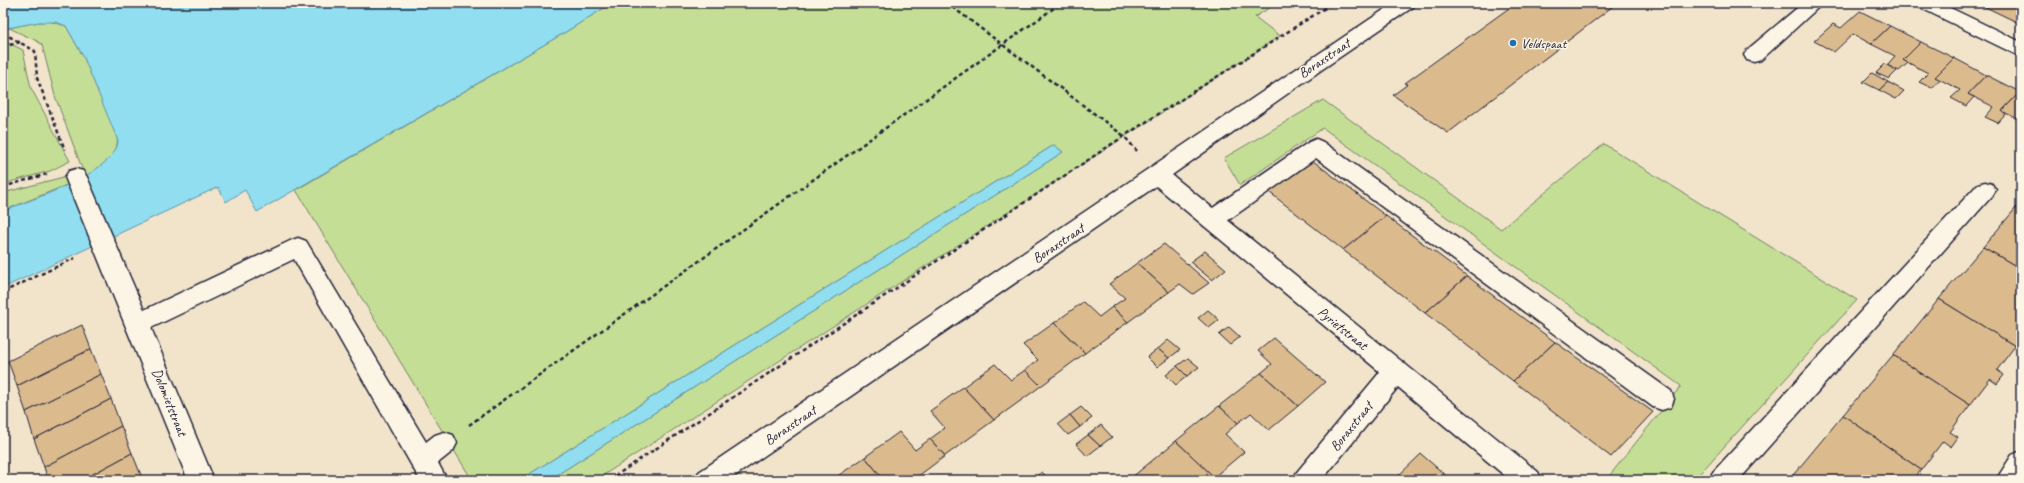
<svg xmlns="http://www.w3.org/2000/svg" width="2024" height="483" font-family="Caveat,sans-serif">
<rect width="100%" height="100%" fill="#f2e4cb"/>
<filter id="ink" filterUnits="userSpaceOnUse"><feTurbulence type="fractalNoise" baseFrequency=".025" numOctaves="2"/><feDisplacementMap in="SourceGraphic" scale="8" xChannelSelector="R" yChannelSelector="G"/><feConvolveMatrix kernelMatrix="1 2 1 2 8 2 1 2 1" color-interpolation-filters="sRGB"/></filter>
<g filter="url(#ink)">
<g fill="#c4de95" stroke="#738068">
<path d="M612,3h665l-22,14 25,19 -684,444h-47l514,-328 -9,-7 -534,335h-48l-176,-290 268,-157z"/>
<path d="M49,21l17,5 18,32 33,78c3,20 -15,30 -30,40l-4,-5 -28,-75 -13,-51 -5,-4 -28,-13 23,-5z"/>
<path d="M3,40l20,10 8,38 39,73 -20,10 -47,13z"/>
<path d="M1323,100l178,129 103,-85 253,156 -163,180h-88l75,-94 -358,-258 -83,57 -16,-27z"/>
<path d="M67,176l2,8 -66,27v-18z"/>
</g>
<g fill="#90deef" stroke="#6493a7">
<path d="M3,3h609l-48,30 -307,179 -12,-22 -19,12 -8,-15 -215,101v-77c28,-12 112,-37 115,-70l-34,-83 -18,-32 -10,-4h-17l-36,7z"/>
<path d="M1054,145l9,7 -514,328h-29z"/>
</g>
<g fill="#dbbb8e" stroke="#22223b">
<path d="M1516,3h101l-169,130 -55,-38 15,-11 -3,-1z"/>
<path d="M1743,3h17l-7,5z"/>
<path d="M1977,3h44v21z"/>
<path d="M1860,11l30,15 -19,18 -18,-10 -19,18 -20,-11 19,-17 8,4z"/>
<path d="M1890,26l31,16 -18,18 5,3 -9,8 -12,-6 8,-9 -24,-12z"/>
<path d="M1921,42l33,16 -19,19 5,2 -8,9 -13,-6 9,-9 -25,-13z"/>
<path d="M1954,58l32,17 -18,19 6,3 -8,9 -15,-8 9,-8 -25,-13z"/>
<path d="M1885,64l12,7 -8,8 -13,-6z"/>
<path d="M1872,73l16,9 -9,8 -16,-8z"/>
<path d="M1986,75l34,17 -18,19 4,3 -8,9 -13,-6 9,-10 -26,-13z"/>
<path d="M1888,82l16,9 -8,8 -17,-9z"/>
<path d="M2020,92l1,1v28l-19,-10z"/>
<path d="M1313,161l73,55 -43,34 -74,-58z"/>
<path d="M2021,202v67l-38,-22z"/>
<path d="M1386,216l81,60 -42,37 -82,-63z"/>
<path d="M1164,244l45,39 -16,11 -13,-10 -11,8 -32,-29z"/>
<path d="M1983,247l38,22v69l-6,8 -76,-47z"/>
<path d="M1205,251l21,18 -14,11 -22,-18z"/>
<path d="M1137,263l32,29 -41,30 -16,-15 13,-9 -16,-14z"/>
<path d="M1467,276l88,66 -42,39 -88,-68z"/>
<path d="M1939,299l76,47 -18,24 7,5 -7,9 -7,-5 -20,26 -77,-50z"/>
<path d="M1083,302l16,15 13,-10 16,15 -43,31 -31,-30z"/>
<path d="M1208,310l11,10 -10,8 -11,-10z"/>
<path d="M1054,323l31,30 -44,33 -16,-16 13,-10 -15,-15z"/>
<path d="M82,325l9,24 -74,37 -9,-25z"/>
<path d="M1229,327l11,10 -10,8 -11,-10z"/>
<path d="M1274,338l51,44 -27,24 -37,-33 11,-9 -14,-13z"/>
<path d="M1168,340l12,10 -11,8 -11,-9z"/>
<path d="M1555,342l98,70 -42,45 -98,-76z"/>
<path d="M91,349l10,25 -75,38 -9,-26z"/>
<path d="M1158,349l11,9 -12,9 -10,-10z"/>
<path d="M1893,355l77,50 -20,27 8,5 -7,10 -8,-6 -22,29 -78,-55z"/>
<path d="M1188,358l11,9 -12,9 -10,-10z"/>
<path d="M995,364l16,16 14,-10 16,16 -47,34 -31,-33z"/>
<path d="M1177,366l10,10 -11,9 -10,-10z"/>
<path d="M1261,373l37,33 -29,24 -18,-17 -13,10 -19,-17z"/>
<path d="M101,374l10,25 -77,40 -8,-27z"/>
<path d="M963,387l31,33 -49,36 -15,-17 15,-11 -15,-17z"/>
<path d="M111,399l10,27 -77,41 -10,-28z"/>
<path d="M1219,406l19,17 -13,11 19,18 -30,25 -38,-36z"/>
<path d="M1081,407l11,11 -12,9 -10,-12z"/>
<path d="M1070,415l10,12 -12,8 -10,-11z"/>
<path d="M1843,415l78,55 -8,10h-124z"/>
<path d="M1101,425l11,12 -12,9 -12,-11z"/>
<path d="M121,426l11,27 -50,27h-34l-4,-13z"/>
<path d="M899,432l16,18 15,-11 15,17 -32,24h-29l-19,-23z"/>
<path d="M1088,435l12,11 -13,10 -11,-12z"/>
<path d="M1176,441l38,36 -3,3h-78l-2,-2z"/>
<path d="M132,453l11,27h-61z"/>
<path d="M1421,454l30,26h-57z"/>
<path d="M865,457l19,23h-52z"/>
<path d="M1042,472l7,8h-18z"/>
</g>
<g fill="none" stroke-linecap="round" stroke-linejoin="round">
<g stroke="#22223b" stroke-width="3">
<g id="service">
<path d="M1803,3h20l-62,57 -7,2 -7,-2 -3,-5 3,-5z"/>
<path d="M1316,139l7,3 348,249 3,8 -3,8 -9,3 -9,-3 -337,-249 -96,68 -8,2 -8,-2 -3,-6 3,-6 105,-72z"/>
<path d="M1985,182l7,2 4,6 -4,6 -253,284h-30l4,-8 265,-288z"/>
</g>
</g>
<g stroke="#22223b" stroke-width="3">
<path id="pedestrian" d="M76,169l7,2 4,6 57,133 146,-69 8,-3 8,3 120,201 9,-7 9,-3 9,3 4,8 -4,8 -15,12 9,17h-27l-126,-221 -143,69 63,152h-26l-123,-303 4,-6z"/>
</g>
<g stroke="#22223b" stroke-width="3">
<g id="minor">
<path d="M1394,3h22l-3,4 -89,61 -152,107 366,297 4,8h-32l-112,-93 -76,93h-29l4,-8 83,-100 -224,-186 -427,294h-34l4,-8z"/>
<path d="M1916,3h24l81,39v15l-102,-50z"/>
<path d="M2021,451v29h-25l16,-25z"/>
</g>
</g>
<g stroke="#22223b" stroke-width="2.5" stroke-dasharray="4 3" stroke-linecap="butt">
<path d="M947,3l177,133 13,15"/>
<path d="M3,33l32,18 2,27 28,72"/>
<path d="M3,47l17,-5"/>
<path d="M3,187l44,-13"/>
<path d="M3,292l72,-34"/>
<path d="M469,425l592,-422"/>
<path d="M609,480l515,-344 209,-133"/>
</g>
<use href="#service" fill="#fcf5e5" fill-rule="evenodd"/>
<use href="#pedestrian" fill="#fcf5e5" fill-rule="evenodd"/>
<use href="#minor" fill="#fcf5e5" fill-rule="evenodd"/>
</g>
</g>
<circle fill="#1f6fb2" stroke="#fcf5e5" stroke-width="1.5" cx="1513" cy="43" r="4"/>
<g text-anchor="middle" stroke-width="3" stroke-linejoin="round" paint-order="stroke">
<g font-size="14" fill="#22223b" stroke="#fcf5e5" text-anchor="start">
<text x="1521" y="48">Veldspaat</text>
</g>
<g font-size="14" fill="#22223b" stroke="#fcf5e5">
<text transform="translate(1324 58) rotate(-34)" y="5">Boraxstraat</text>
<text transform="translate(1058 243) rotate(-34)" y="5">Boraxstraat</text>
<text transform="translate(1343 328) rotate(39)" y="5">Pyrietstraat</text>
<text transform="translate(170 402) rotate(68)" y="5">Dolomietstraat</text>
<text transform="translate(790 425) rotate(-34)" y="5">Boraxstraat</text>
<text transform="translate(1351 426) rotate(-51)" y="5">Boraxstraat</text>
</g>
</g>
<rect width="2024" height="483" fill="none" stroke="#fcf5e5" stroke-width="16"/>
<rect x="8" y="8" width="2008" height="467" fill="none" stroke="#22223b" stroke-width="1.5" filter="url(#ink)"/>
</svg>
